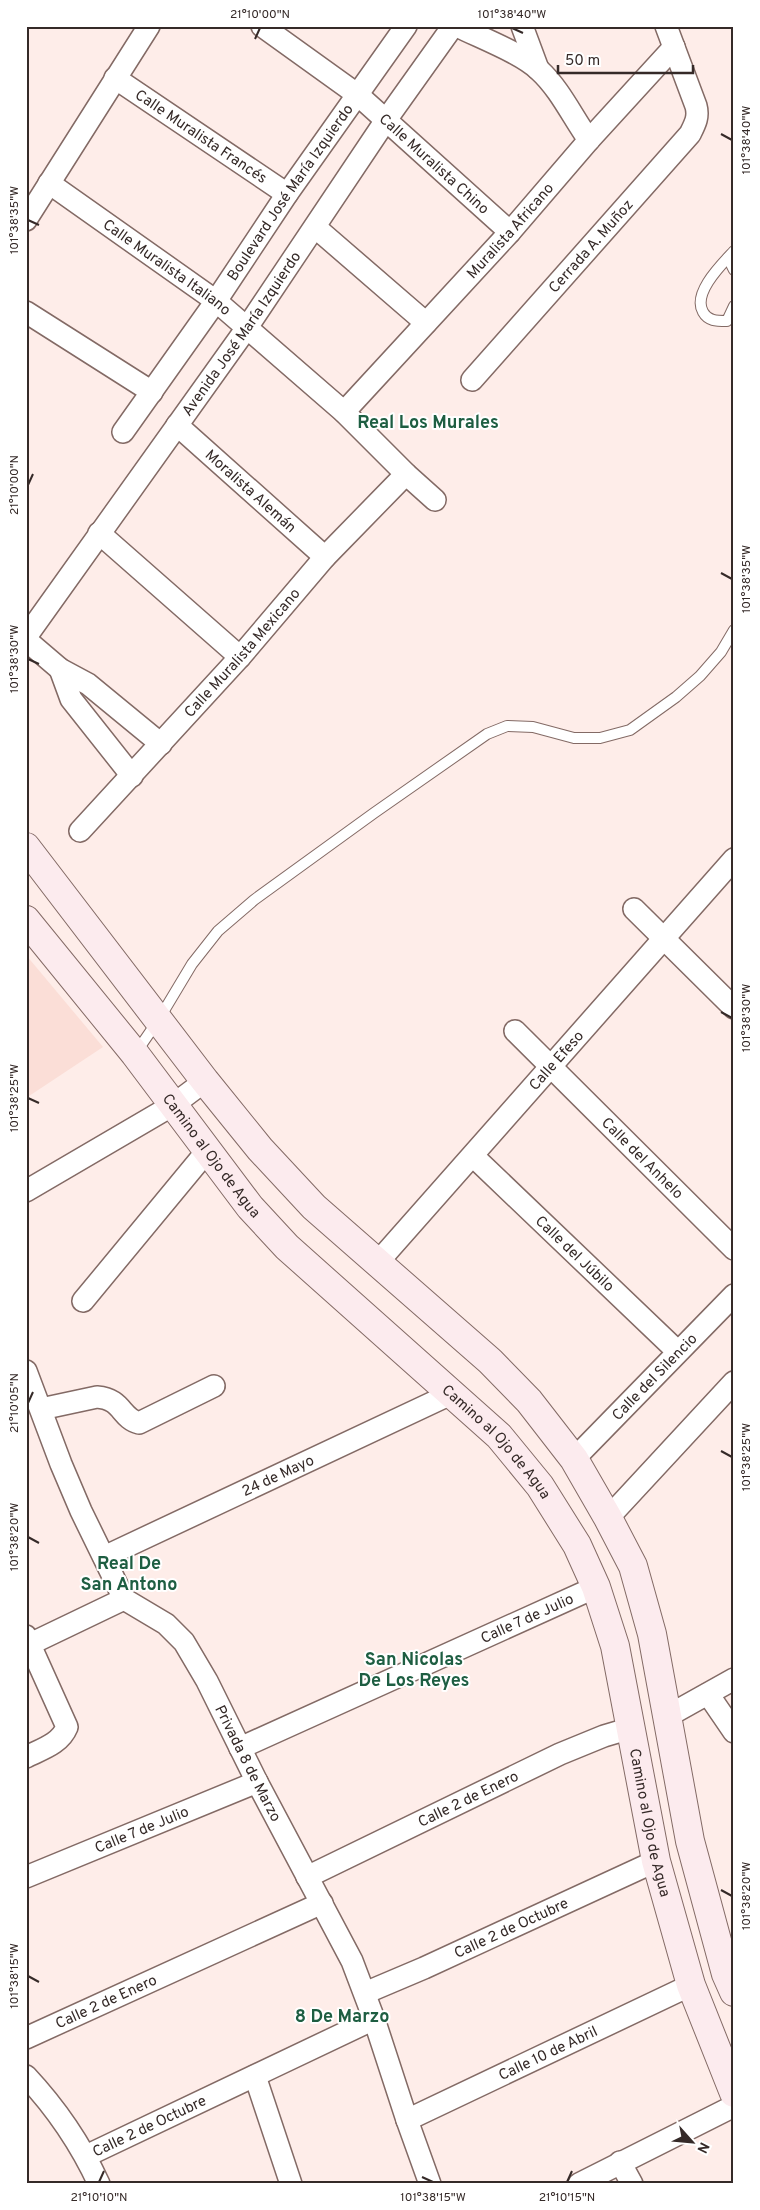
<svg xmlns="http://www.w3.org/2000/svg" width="760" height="2210" font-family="Overpass,sans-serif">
<rect width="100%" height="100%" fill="#feede9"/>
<path fill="#fbded7" d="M26,955l77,92 -77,51z"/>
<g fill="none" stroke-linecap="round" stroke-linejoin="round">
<g stroke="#836a65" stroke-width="12">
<g id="lane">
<path d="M734,251c-12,13 -42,42 -31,61 5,9 13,9 24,9l7,-15"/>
<path d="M728,258l6,12"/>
<path d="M135,1054l24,-35 33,-55 26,-33 36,-31 120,-87 113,-79 20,-8 26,1 41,11h26l30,-8 46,-33 24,-21 21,-24 13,-22"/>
</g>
</g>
<g stroke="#836a65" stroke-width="24">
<g id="street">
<path id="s1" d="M262,26l96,69 152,137"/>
<path d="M457,26c24,12 64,27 82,44 21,19 34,48 50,70"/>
<path d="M522,26l16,43"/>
<path id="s2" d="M115,78l172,116"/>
<path id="s3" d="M49,183l167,118 128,111 62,62 29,26"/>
<path d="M26,220l123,-194"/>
<path d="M315,227l111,96"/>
<path d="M26,312l126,80"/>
<path id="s4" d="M472,380l218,-246c5,-10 9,-17 6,-28l-30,-80"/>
<path id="s5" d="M344,412l166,-180 79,-92 85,-93"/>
<path id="s6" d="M177,425l148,132"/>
<path id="s7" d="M123,432l93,-131 71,-107 119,-168"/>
<path d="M99,533l141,124"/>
<path id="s8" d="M26,637l220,-308 140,-209 67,-94"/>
<path d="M26,640l34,29 28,15 73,60"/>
<path d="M60,669l11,30 61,77"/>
<path id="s9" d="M80,831l160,-174 85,-100 81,-83"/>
<path d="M634,909l100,99"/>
<path id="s10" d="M515,1031l219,218"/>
<path id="s11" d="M473,1156l204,195"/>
<path d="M26,1191l147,-86 32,-24"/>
<path id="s12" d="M378,1262l356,-403"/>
<path d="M83,1301l124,-150"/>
<path id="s13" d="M26,1371l35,93 20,47 43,88 42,25 18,18 23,39 50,101 95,179 22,58 33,101 23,64"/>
<path d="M41,1409l56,-12c26,2 23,21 42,26l75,-37"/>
<path id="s14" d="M574,1459l160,-164"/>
<path d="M608,1518l126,-136"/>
<path id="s15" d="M104,1557l349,-164"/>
<path d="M26,1636l41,91c-7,17 -25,22 -41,30"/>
<path d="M26,1646l98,-47"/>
<path d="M708,1694l26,38"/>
<path d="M666,1717l68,-38"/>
<path id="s16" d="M240,1748l356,-161"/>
<path id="s17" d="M26,1877l231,-95"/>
<path id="s18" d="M307,1877l253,-123 44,-18 27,-8"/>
<path id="s19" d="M365,1993l59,-25 232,-107"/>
<path id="s20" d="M26,2038l296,-135"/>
<path d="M26,2076c30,32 55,69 73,108"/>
<path d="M255,2076l36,108"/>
<path id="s21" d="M407,2120l284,-135"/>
<path id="s22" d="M86,2156l288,-137"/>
<path d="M620,2162l12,22"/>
<path d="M579,2184l155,-78"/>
</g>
</g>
<g stroke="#836a65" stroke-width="30">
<g id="secondary">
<path d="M26,847l179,234 55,68 54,58 176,154 39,40 45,58 34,59 25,48 19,68 38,207 36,133 8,18"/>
<path id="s23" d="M26,920l109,134 115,153 37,40 212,189 41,50 37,59 19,42 19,59 41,215 35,124 43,108"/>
</g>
</g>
<use href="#lane" stroke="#fff" stroke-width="10"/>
<use href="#street" stroke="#fff" stroke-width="21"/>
<use href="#secondary" stroke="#fcebee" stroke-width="28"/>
</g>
<path fill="none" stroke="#352a28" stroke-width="2" d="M512,28l11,5M255,39l5,-11M721,134l11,6M28,220l11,5M28,485l5,-11M721,573l11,6M28,659l11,5M721,1012l11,6M28,1098l11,5M28,1403l5,-11M721,1451l11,6M28,1537l11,6M721,1890l11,6M28,1976l11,6M422,2177l11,5M99,2182l5,-11M567,2182l5,-11"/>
<g text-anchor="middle" stroke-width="4" stroke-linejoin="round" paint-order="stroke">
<g font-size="15" fill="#352a28" stroke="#fff">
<text dy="5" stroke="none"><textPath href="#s2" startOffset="104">Calle Muralista Francés</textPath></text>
<text dy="5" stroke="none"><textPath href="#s1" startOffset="221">Calle Muralista Chino</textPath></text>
<text dy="5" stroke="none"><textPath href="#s7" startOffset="292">Boulevard José María Izquierdo</textPath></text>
<text dy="5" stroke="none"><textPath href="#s5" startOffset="246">Muralista Africano</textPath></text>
<text dy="5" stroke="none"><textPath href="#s4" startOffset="179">Cerrada A. Muñoz</textPath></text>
<text dy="5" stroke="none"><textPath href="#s3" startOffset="145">Calle Muralista Italiano</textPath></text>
<text dy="5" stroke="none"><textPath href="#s8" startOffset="372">Avenida José María Izquierdo</textPath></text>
<text dy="5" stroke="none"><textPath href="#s6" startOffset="99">Moralista Alemán</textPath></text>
<text dy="5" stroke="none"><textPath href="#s9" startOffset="241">Calle Muralista Mexicano</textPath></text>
<text dy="5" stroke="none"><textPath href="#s12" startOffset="269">Calle Efeso</textPath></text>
<text dy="5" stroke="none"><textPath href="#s23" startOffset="300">Camino al Ojo de Agua</textPath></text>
<text dy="5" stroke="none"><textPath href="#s10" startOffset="180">Calle del Anhelo</textPath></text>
<text dy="5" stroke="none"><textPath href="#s11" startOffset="141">Calle del Júbilo</textPath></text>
<text dy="5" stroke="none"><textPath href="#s14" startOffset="115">Calle del Silencio</textPath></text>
<text dy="5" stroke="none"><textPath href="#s23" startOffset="705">Camino al Ojo de Agua</textPath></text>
<text dy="5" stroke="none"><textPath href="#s15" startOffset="192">24 de Mayo</textPath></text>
<text dy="5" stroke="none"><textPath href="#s16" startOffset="315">Calle 7 de Julio</textPath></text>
<text dy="5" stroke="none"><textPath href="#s13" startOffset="460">Privada 8 de Marzo</textPath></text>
<text dy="5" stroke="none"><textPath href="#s18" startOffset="179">Calle 2 de Enero</textPath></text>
<text dy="5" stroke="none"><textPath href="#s23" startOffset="1125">Camino al Ojo de Agua</textPath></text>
<text dy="5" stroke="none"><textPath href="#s17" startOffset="125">Calle 7 de Julio</textPath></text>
<text dy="5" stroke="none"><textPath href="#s19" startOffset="160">Calle 2 de Octubre</textPath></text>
<text dy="5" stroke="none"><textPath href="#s20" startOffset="88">Calle 2 de Enero</textPath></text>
<text dy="5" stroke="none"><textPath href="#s21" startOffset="156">Calle 10 de Abril</textPath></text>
<text dy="5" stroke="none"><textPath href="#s22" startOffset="70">Calle 2 de Octubre</textPath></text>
</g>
<g font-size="18" font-weight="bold" fill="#1e5e42" stroke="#fff">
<text x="428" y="428">Real Los Murales</text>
<text x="129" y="1569">Real De<tspan x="129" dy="21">San Antono</tspan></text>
<text x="414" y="1665">San Nicolas<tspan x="414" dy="21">De Los Reyes</tspan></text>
<text x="342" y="2022">8 De Marzo</text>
</g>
</g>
<rect width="760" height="2210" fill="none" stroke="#ffffff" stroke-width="55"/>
<g transform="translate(692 2142) rotate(117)" stroke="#ffffff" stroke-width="4" paint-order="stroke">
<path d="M0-4L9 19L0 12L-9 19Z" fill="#352a28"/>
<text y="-8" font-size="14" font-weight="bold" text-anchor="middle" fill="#352a28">N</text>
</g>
<path d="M558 65v8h135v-8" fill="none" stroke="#352a28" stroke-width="2.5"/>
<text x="565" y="65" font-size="15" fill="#352a28" stroke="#ffffff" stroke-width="4" paint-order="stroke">50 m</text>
<rect x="28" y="28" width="704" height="2154" fill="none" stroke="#352a28" stroke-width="2"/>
<g font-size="12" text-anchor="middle" fill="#352a28">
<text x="260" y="18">21°10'00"N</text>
<text x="512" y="18">101°38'40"W</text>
<text transform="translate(746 140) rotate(-90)" y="4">101°38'40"W</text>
<text transform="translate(14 220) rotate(-90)" y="4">101°38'35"W</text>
<text transform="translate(14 485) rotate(-90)" y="4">21°10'00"N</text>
<text transform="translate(746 579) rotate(-90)" y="4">101°38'35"W</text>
<text transform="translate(14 659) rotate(-90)" y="4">101°38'30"W</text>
<text transform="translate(746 1018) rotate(-90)" y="4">101°38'30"W</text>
<text transform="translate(14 1098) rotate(-90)" y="4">101°38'25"W</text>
<text transform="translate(14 1403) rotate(-90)" y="4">21°10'05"N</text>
<text transform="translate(746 1457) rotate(-90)" y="4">101°38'25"W</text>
<text transform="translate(14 1537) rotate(-90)" y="4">101°38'20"W</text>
<text transform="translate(746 1896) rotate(-90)" y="4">101°38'20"W</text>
<text transform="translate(14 1976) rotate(-90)" y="4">101°38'15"W</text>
<text x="99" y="2201">21°10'10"N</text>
<text x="433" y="2201">101°38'15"W</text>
<text x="567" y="2201">21°10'15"N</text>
</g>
</svg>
